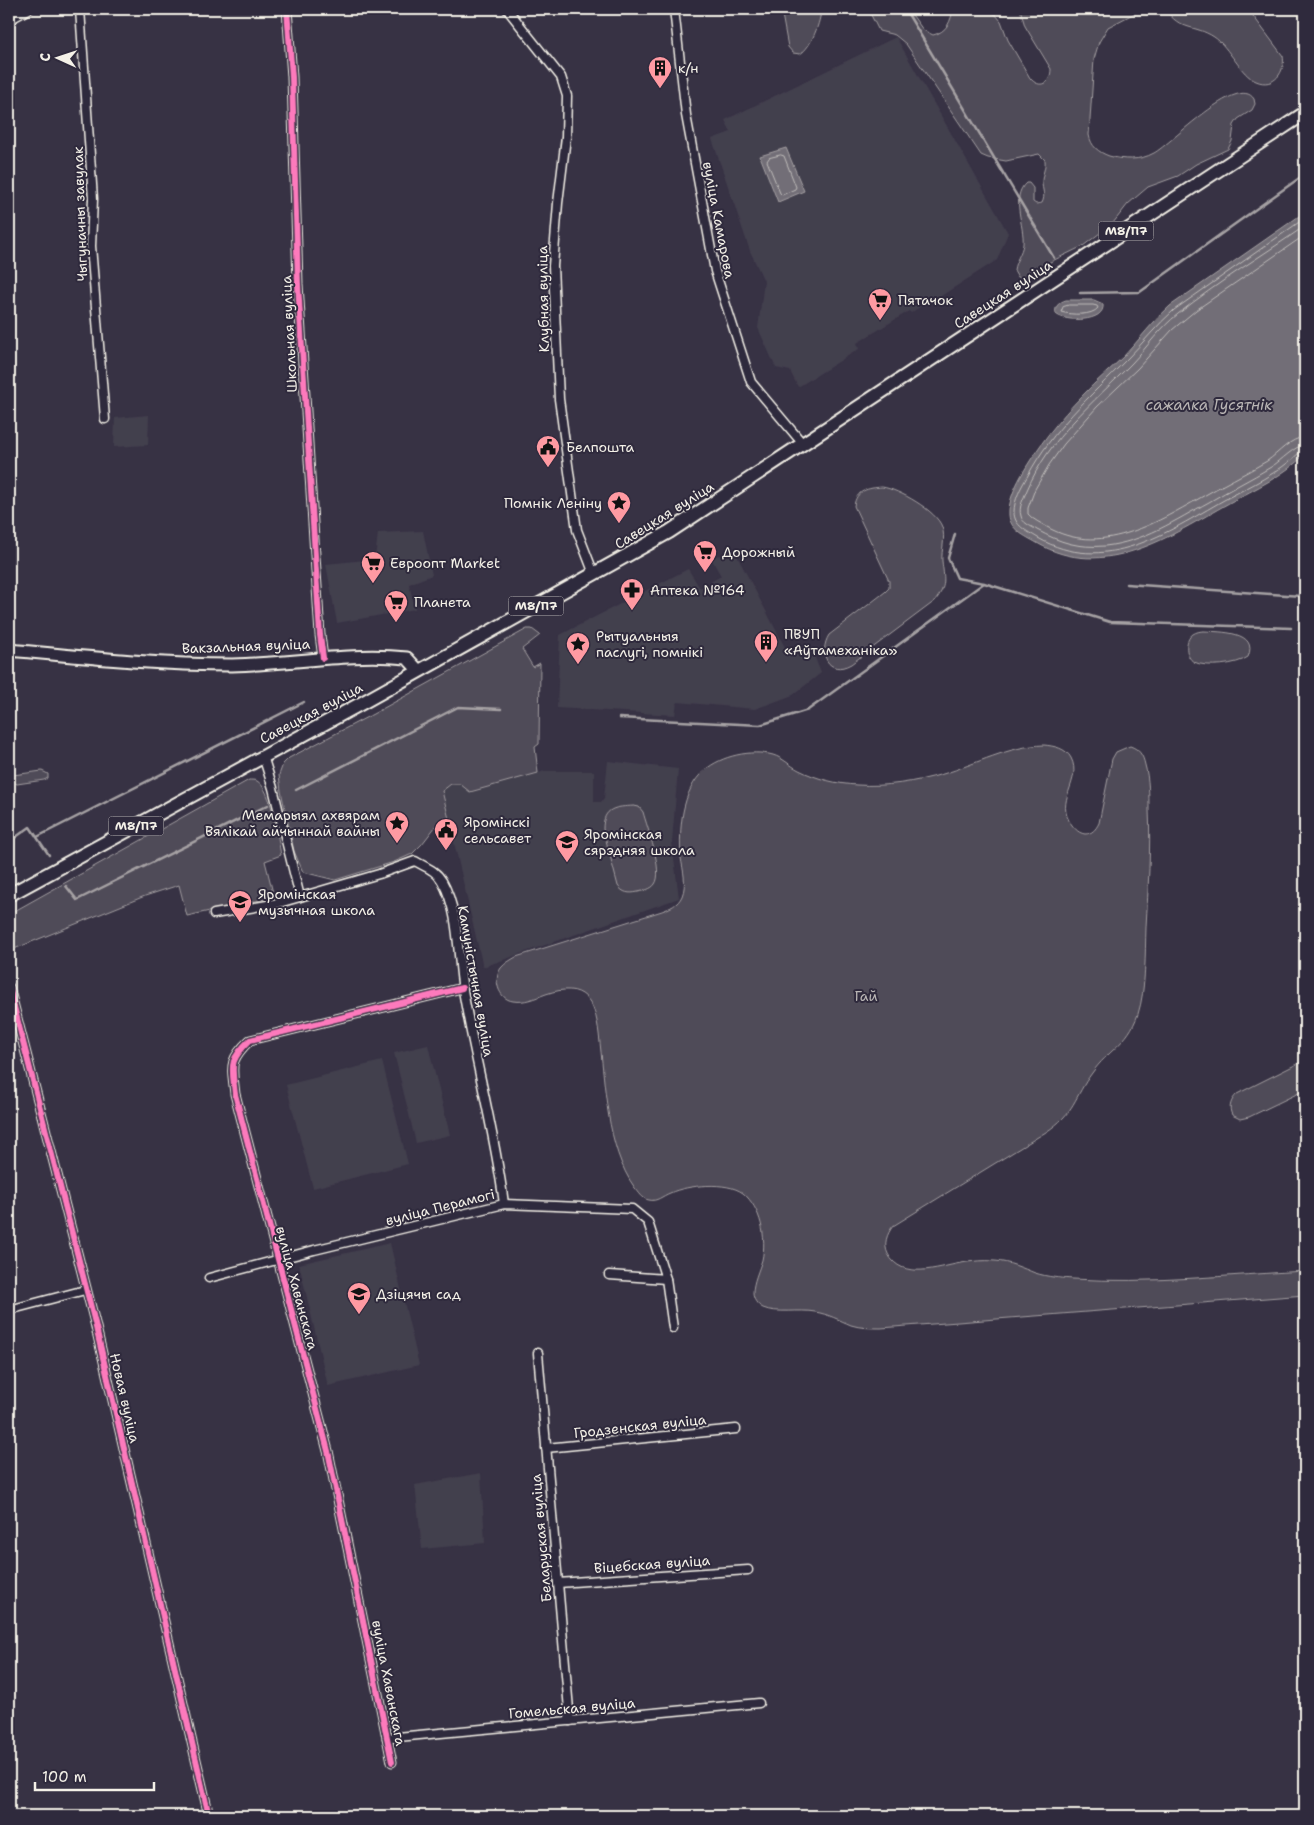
<svg xmlns="http://www.w3.org/2000/svg" width="1314" height="1825" font-family="'Shantell Sans',sans-serif">
<rect width="100%" height="100%" fill="#373244"/>
<filter id="ink" filterUnits="userSpaceOnUse"><feTurbulence type="fractalNoise" baseFrequency=".02" numOctaves="2"/><feDisplacementMap in="SourceGraphic" scale="10" xChannelSelector="R" yChannelSelector="G"/><feConvolveMatrix kernelMatrix="1 2 1 2 8 2 1 2 1" color-interpolation-filters="sRGB"/></filter>
<g filter="url(#ink)">
<g fill="#433f4e">
<path d="M896,37l112,196 -11,27 -70,45 -3,-1 -13,9 -2,-2 -52,32 2,6 -61,38 -8,-16 -14,-3 -18,-40 6,-47 -14,-30 -38,-112 19,-7 -6,-12z"/>
<path d="M149,415l-1,30 -34,2 1,-29z"/>
<path d="M423,531l9,44 -23,9 6,25 -78,14 -11,-59 49,-5 3,-26z"/>
<path d="M736,554l51,97 23,-6 11,28 -28,22 -38,14 -78,-7 -2,13 -118,-7 3,-73 128,-66 12,19 21,-12 -11,-20z"/>
<path d="M608,761l70,8 -6,73 7,56 -196,69 -41,-176 9,-7h9l10,8 75,-21h49v31h7l3,-4z"/>
<path d="M428,1045l22,90 -34,8 -22,-90z"/>
<path d="M382,1061l26,103 -95,24 -27,-103z"/>
<path d="M390,1243l29,122 -91,21 -29,-122z"/>
<path d="M481,1473l4,70 -63,6 -7,-64z"/>
</g>
<g fill="#504b59" stroke="#a29ea0">
<path d="M781,9h40c0,12 -10,39 -21,45l-7,-1 -5,-6z"/>
<path d="M868,9h40l15,21 10,5c14,-3 18,-14 20,-26h32l11,6 5,6 7,19 22,38c10,12 21,5 21,-9l-26,-43 -5,-17h118l-5,5 -25,13 -9,15 -5,17 -5,76c2,11 9,17 20,21 14,4 31,5 45,-3 17,-9 84,-80 100,-54l1,5 -3,6 -14,9 -4,6 -2,16 -4,8 -32,15 -18,12 -30,11 -20,17 -15,19 -30,23 -39,19 -18,13 -8,-1 -4,-7c1,-9 8,-17 9,-26 2,-18 -13,-47 3,-61h3l4,5v14l3,2 6,-1c4,-8 0,-13 0,-21 0,-8 4,-14 3,-22l-6,-6 -33,7 -18,-3 -7,-3 -75,-111 -11,-9 -16,-4z"/>
<path d="M1165,9h83l35,47c3,15 -9,33 -27,25 -15,-6 -27,-34 -42,-44 -20,-13 -33,-5 -49,-28z"/>
<path d="M882,487c16,2 55,24 60,40 4,11 -1,23 0,34 2,18 5,25 -7,40l-84,63c-23,13 -33,-11 -22,-29l56,-43 4,-4v-7l-35,-75c2,-16 14,-18 28,-19z"/>
<path d="M527,629h5l8,6 -18,14 11,18 7,-4 -1,81 -4,3 3,26 -68,19 -10,-8h-9l-9,7 7,28 -10,3 -17,22 -10,10 -18,8 -59,18 -32,-8 -9,-21 -13,-60 -2,-16 4,-11 6,-6 84,-44z"/>
<path d="M1204,631c16,1 55,0 44,26 -11,8 -42,11 -54,5 -9,-5 -10,-22 -1,-28 3,-2 7,-3 11,-3z"/>
<path d="M1044,745c10,1 22,3 27,13 12,23 -18,43 1,67 4,5 7,8 13,9 7,0 11,-5 14,-11l13,-64 4,-7 14,-6c9,3 13,9 15,19 4,14 4,30 4,45 2,39 -1,78 -3,117 -1,27 0,62 -8,87 -10,30 -30,36 -46,59 -18,24 -17,40 -46,59l-153,94c-6,8 -10,18 -5,28 14,27 50,13 73,9 12,-2 23,-3 34,-2 15,1 27,7 40,12 13,4 25,5 38,6 76,5 156,-4 232,-8v24l-424,33c-10,0 -21,0 -30,-3 -12,-5 -23,-11 -36,-13 -15,-3 -39,2 -52,-4 -6,-3 -10,-9 -10,-15 0,-11 6,-23 9,-33 5,-22 -1,-52 -19,-67 -16,-12 -56,-8 -73,0 -8,3 -13,9 -21,7 -7,-1 -10,-8 -14,-12 -29,-40 -30,-106 -36,-154 -4,-34 -15,-53 -53,-40 -11,4 -22,9 -33,7 -15,-2 -20,-22 -12,-33 4,-5 10,-8 15,-11l146,-46c8,-3 16,-6 20,-15 5,-12 1,-26 -1,-38 -2,-28 0,-68 24,-88 16,-14 46,-21 68,-15 10,3 16,10 26,15 18,9 38,14 58,15 28,2 59,-3 86,-11 33,-10 66,-28 101,-29z"/>
<path d="M42,771l6,3v4l-4,2 -27,4 -7,-3 3,-6z"/>
<path d="M249,780c1,0 7,0 8,1 15,8 21,59 24,74l-16,6 9,36 -87,19 -8,-31 -34,11 -131,53 -5,-5v-29l2,-2z"/>
<path d="M634,806l5,1 4,5c4,15 21,60 12,72 -3,5 -12,7 -17,8 -9,2 -15,1 -20,-6l-15,-57c0,-22 13,-22 31,-23z"/>
<path d="M1305,1060v30l-56,27 -9,2 -8,-4c-4,-8 -1,-15 5,-21z"/>
</g>
<g fill="#726e77" stroke="#a6a2a4">
<path d="M786,148l18,43 -26,11 -18,-46z"/>
<path d="M1305,212v242c-21,22 -49,34 -76,49 -59,33 -125,79 -192,40 -12,-7 -27,-13 -28,-28 -1,-13 6,-28 12,-39 17,-30 38,-57 62,-81 13,-14 28,-26 41,-39 16,-17 29,-35 46,-50z"/>
<path d="M1066,300h28l9,4c3,19 -39,18 -47,10 -2,-7 3,-12 10,-14z"/>
</g>
<g fill="none" stroke-linecap="round" stroke-linejoin="round">
<g stroke="#c0bdbb" stroke-width="1">
<path d="M781,155l3,1 12,31 -1,2 -13,6 -2,-2 -13,-32 2,-3z"/>
<path d="M1305,218l-131,92c-17,15 -31,33 -47,49 -39,40 -73,68 -100,118 -6,10 -13,23 -13,35 0,14 13,19 24,26 66,38 128,-5 186,-38 26,-14 55,-27 76,-48l5,-1"/>
<path d="M1305,226c-42,29 -87,56 -127,88 -18,14 -31,33 -46,49 -39,40 -83,75 -105,127 -3,8 -9,17 -6,26 1,7 10,10 16,14 24,13 41,18 68,16 38,-4 71,-26 104,-44 20,-12 42,-23 62,-35 10,-6 24,-22 34,-22"/>
<path d="M1305,235l-109,75 -24,20 -34,38 -41,39 -33,37 -15,21 -14,24 -7,19v6c5,6 13,9 19,13 53,30 107,-3 153,-29 22,-13 45,-24 67,-37 12,-8 23,-23 38,-24"/>
<path d="M1069,305h24l4,1 1,2c-6,8 -27,7 -37,4l2,-5z"/>
</g>
<g stroke="#a6a2a4" stroke-width="2.5">
<path d="M905,9l149,249"/>
<path d="M1080,293l60,-1 165,-118"/>
<path d="M955,534l-7,24 9,20 27,5 126,39 181,6"/>
<path d="M1126,584l175,12 4,-5"/>
<path d="M619,718l141,7 48,-15 176,-127"/>
<path d="M296,790l162,-83 43,2"/>
<path d="M37,837l267,-135"/>
<path d="M9,842l21,-15 19,28"/>
<path d="M66,886l11,14 191,-95"/>
</g>
<g stroke="#f4f1e8" stroke-width="11">
<g id="street">
<path d="M80,9l13,190 -2,47 14,173"/>
<path d="M287,9l5,68 6,207 22,351 3,23"/>
<path d="M507,9l54,68 6,19 -1,41 -8,66 -5,63 6,133 18,131 17,44"/>
<path d="M674,9l12,106 29,156 36,111 52,62"/>
<path d="M9,20l20,-11"/>
<path d="M263,756l10,32 27,109 79,-23 36,-13c10,6 21,9 27,20 18,32 15,74 21,109 12,71 32,142 41,214"/>
<path d="M214,914l65,-11 21,-6"/>
<path d="M9,987l86,336 114,493"/>
<path d="M209,1278l105,-28 190,-46 128,5 16,13 18,57 -57,-4"/>
<path d="M666,1279l7,49"/>
<path d="M9,1310l76,-20"/>
<path d="M538,1353l32,368"/>
<path d="M546,1448l190,-19"/>
<path d="M558,1583l190,-13"/>
<path d="M387,1738l372,-35"/>
<path d="M392,1762l-64,-311 -93,-357c-3,-28 -7,-33 15,-54l212,-52"/>
</g>
</g>
<g stroke="#f4f1e8" stroke-width="15">
<path id="secondary" d="M9,650c74,7 148,15 223,15 59,-1 117,-13 175,-7l12,13"/>
</g>
<g stroke="#f4f1e8" stroke-width="16">
<path id="primary" d="M9,895l353,-192 307,-171 636,-419"/>
</g>
<use href="#street" stroke="#2f2a3d" stroke-width="8"/>
<use href="#secondary" stroke="#2f2a3d" stroke-width="11"/>
<use href="#primary" stroke="#2f2a3d" stroke-width="12"/>
<g stroke="#2f2a3d" stroke-width="9">
<g id="cycleway">
<path d="M287,9l5,68 6,207 22,351 3,23"/>
<path d="M9,987l86,336 114,493"/>
<path d="M392,1762l-64,-311 -93,-357c-3,-28 -7,-33 15,-54l212,-52"/>
</g>
</g>
<use href="#cycleway" stroke="#fd7abc" stroke-width="6"/>
</g>
</g>
<defs>
<g id="building-pin" transform="scale(1.25)"><path d="M0 17L-7.5 6A9.5 9.5 0 1 1 7.5 6Z" fill="#ff9aa2" stroke="#2f2a3d"/><path d="M-4-6H4V6H1V3H-1V6H-4ZM-2.5-4.3h1.7v1.8h-1.7ZM.8-4.3h1.7v1.8H.8ZM-2.5-1h1.7V.8h-1.7ZM.8-1h1.7V.8H.8Z" fill="#111"/></g>
<g id="supermarket-pin" transform="scale(1.25)"><path d="M0 17L-7.5 6A9.5 9.5 0 1 1 7.5 6Z" fill="#ff9aa2" stroke="#2f2a3d"/><path d="M-6-5.5h2.5l.6 2H6L4.5 2H-2.5L-4.4-4H-6ZM-1.5 3.2a1.3 1.3 0 1 0 .1 0ZM3 3.2a1.3 1.3 0 1 0 .1 0Z" fill="#111"/></g>
<g id="civic-pin" transform="scale(1.25)"><path d="M0 17L-7.5 6A9.5 9.5 0 1 1 7.5 6Z" fill="#ff9aa2" stroke="#2f2a3d"/><path d="M-.6-6.5H3V-4.5H.6V-3L4-1V1h2V6H-6V1h2V-1L-.6-3ZM-1.2 2.5V6h2.4V2.5Z" fill="#111"/></g>
<g id="sight-pin" transform="scale(1.25)"><path d="M0 17L-7.5 6A9.5 9.5 0 1 1 7.5 6Z" fill="#ff9aa2" stroke="#2f2a3d"/><path d="M0-6L1.8-2.2L6-1.7L2.9 1.2L3.7 5.4L0 3.3L-3.7 5.4L-2.9 1.2L-6-1.7L-1.8-2.2Z" fill="#111"/></g>
<g id="pharmacy-pin" transform="scale(1.25)"><path d="M0 17L-7.5 6A9.5 9.5 0 1 1 7.5 6Z" fill="#ff9aa2" stroke="#2f2a3d"/><path d="M-2-6h4v4h4v4h-4v4h-4v-4h-4v-4h4Z" fill="#111"/></g>
<g id="school-pin" transform="scale(1.25)"><path d="M0 17L-7.5 6A9.5 9.5 0 1 1 7.5 6Z" fill="#ff9aa2" stroke="#2f2a3d"/><path d="M0-5L7-2L0 1L-7-2ZM-4 1L0 2.5L4 1V4Q0 6-4 4Z" fill="#111"/></g>
</defs>
<g fill-rule="evenodd">
<use href="#building-pin" x="660" y="68"/>
<use href="#supermarket-pin" x="880" y="300"/>
<use href="#civic-pin" x="548" y="447"/>
<use href="#sight-pin" x="619" y="503"/>
<use href="#supermarket-pin" x="705" y="552"/>
<use href="#supermarket-pin" x="373" y="563"/>
<use href="#pharmacy-pin" x="632" y="590"/>
<use href="#supermarket-pin" x="396" y="602"/>
<use href="#building-pin" x="766" y="642"/>
<use href="#sight-pin" x="578" y="644"/>
<use href="#sight-pin" x="397" y="823"/>
<use href="#civic-pin" x="446" y="830"/>
<use href="#school-pin" x="567" y="842"/>
<use href="#school-pin" x="240" y="902"/>
<use href="#school-pin" x="359" y="1294"/>
</g>
<g text-anchor="middle" stroke-width="4" stroke-linejoin="round" paint-order="stroke">
<g fill="#2f2a3d" stroke="#b9b5b5" stroke-width="1">
<rect x="1098.5" y="221.5" width="55" height="19" rx="4"/>
<rect x="508.5" y="596.5" width="55" height="19" rx="4"/>
<rect x="108.5" y="816.5" width="55" height="19" rx="4"/>
</g>
<g font-size="12" font-weight="bold" fill="#f4f1e8">
<text x="1126" y="235">М8/П7</text>
<text x="536" y="610">М8/П7</text>
<text x="136" y="830">М8/П7</text>
</g>
<g font-size="14" fill="#f4f1e8" stroke="#2f2a3d" text-anchor="start">
<text x="678" y="73">к/н</text>
<text x="898" y="305">Пятачок</text>
<text x="566" y="452">Белпошта</text>
<text x="602" y="508" text-anchor="end">Помнік Леніну</text>
<text x="722" y="557">Дорожный</text>
<text x="390" y="568">Евроопт Market</text>
<text x="650" y="595">Аптека №164</text>
<text x="414" y="607">Планета</text>
<text x="784" y="639">ПВУП<tspan x="784" dy="16">«Аўтамеханіка»</tspan></text>
<text x="596" y="641">Рытуальныя<tspan x="596" dy="16">паслугі, помнікі</tspan></text>
<text x="380" y="820" text-anchor="end">Мемарыял ахвярам<tspan x="380" dy="16">Вялікай айчыннай вайны</tspan></text>
<text x="464" y="827">Яромінскі<tspan x="464" dy="16">сельсавет</tspan></text>
<text x="584" y="839">Яромінская<tspan x="584" dy="16">сярэдняя школа</tspan></text>
<text x="258" y="899">Яромінская<tspan x="258" dy="16">музычная школа</tspan></text>
<text x="376" y="1299">Дзіцячы сад</text>
</g>
<g font-size="14" fill="#f4f1e8" stroke="#2f2a3d">
<text transform="translate(80 214) rotate(-92)" y="5">Чыгуначны завулак</text>
<text transform="translate(719 220) rotate(79)" y="5">вуліца Камарова</text>
<text transform="translate(1003 294) rotate(-33)" y="5">Савецкая вуліца</text>
<text transform="translate(543 299) rotate(-91)" y="5">Клубная вуліца</text>
<text transform="translate(289 334) rotate(-93)" y="5">Школьная вуліца</text>
<text transform="translate(664 515) rotate(-32)" y="5">Савецкая вуліца</text>
<text transform="translate(246 646) rotate(-2)" y="5">Вакзальная вуліца</text>
<text transform="translate(311 713) rotate(-28)" y="5">Савецкая вуліца</text>
<text transform="translate(476 981) rotate(80)" y="5">Камуністычная вуліца</text>
<text transform="translate(440 1207) rotate(-14)" y="5">вуліца Перамогі</text>
<text transform="translate(297 1288) rotate(75)" y="5">вуліца Хаванскага</text>
<text transform="translate(125 1398) rotate(77)" y="5">Новая вуліца</text>
<text transform="translate(640 1426) rotate(-6)" y="5">Гродзенская вуліца</text>
<text transform="translate(541 1538) rotate(-95)" y="5">Беларуская вуліца</text>
<text transform="translate(652 1564) rotate(-4)" y="5">Віцебская вуліца</text>
<text transform="translate(389 1683) rotate(79)" y="5">вуліца Хаванскага</text>
<text transform="translate(572 1708) rotate(-5)" y="5">Гомельская вуліца</text>
</g>
<g font-size="14" fill="#bbb7b6" stroke="#2f2a3d">
<text x="866" y="1001">Гай</text>
</g>
<g font-size="15" font-style="italic" fill="#bab6b5" stroke="#2f2a3d">
<text x="1209" y="410">сажалка Гусятнік</text>
</g>
</g>
<rect width="1314" height="1825" fill="none" stroke="#2f2a3d" stroke-width="30"/>
<rect x="15" y="15" width="1284" height="1795" fill="none" stroke="#f4f1e8" stroke-width="2" filter="url(#ink)"/>
<g transform="translate(58 58) rotate(273)" stroke="#2f2a3d" stroke-width="4" paint-order="stroke">
<path d="M0-4L9 19L0 12L-9 19Z" fill="#f4f1e8"/>
<text y="-8" font-size="14" font-weight="bold" text-anchor="middle" fill="#f4f1e8">С</text>
</g>
<path d="M35 1782v8h119v-8" fill="none" stroke="#f4f1e8" stroke-width="2.5"/>
<text x="42" y="1782" font-size="15" fill="#f4f1e8" stroke="#2f2a3d" stroke-width="4" paint-order="stroke">100 m</text>
</svg>
